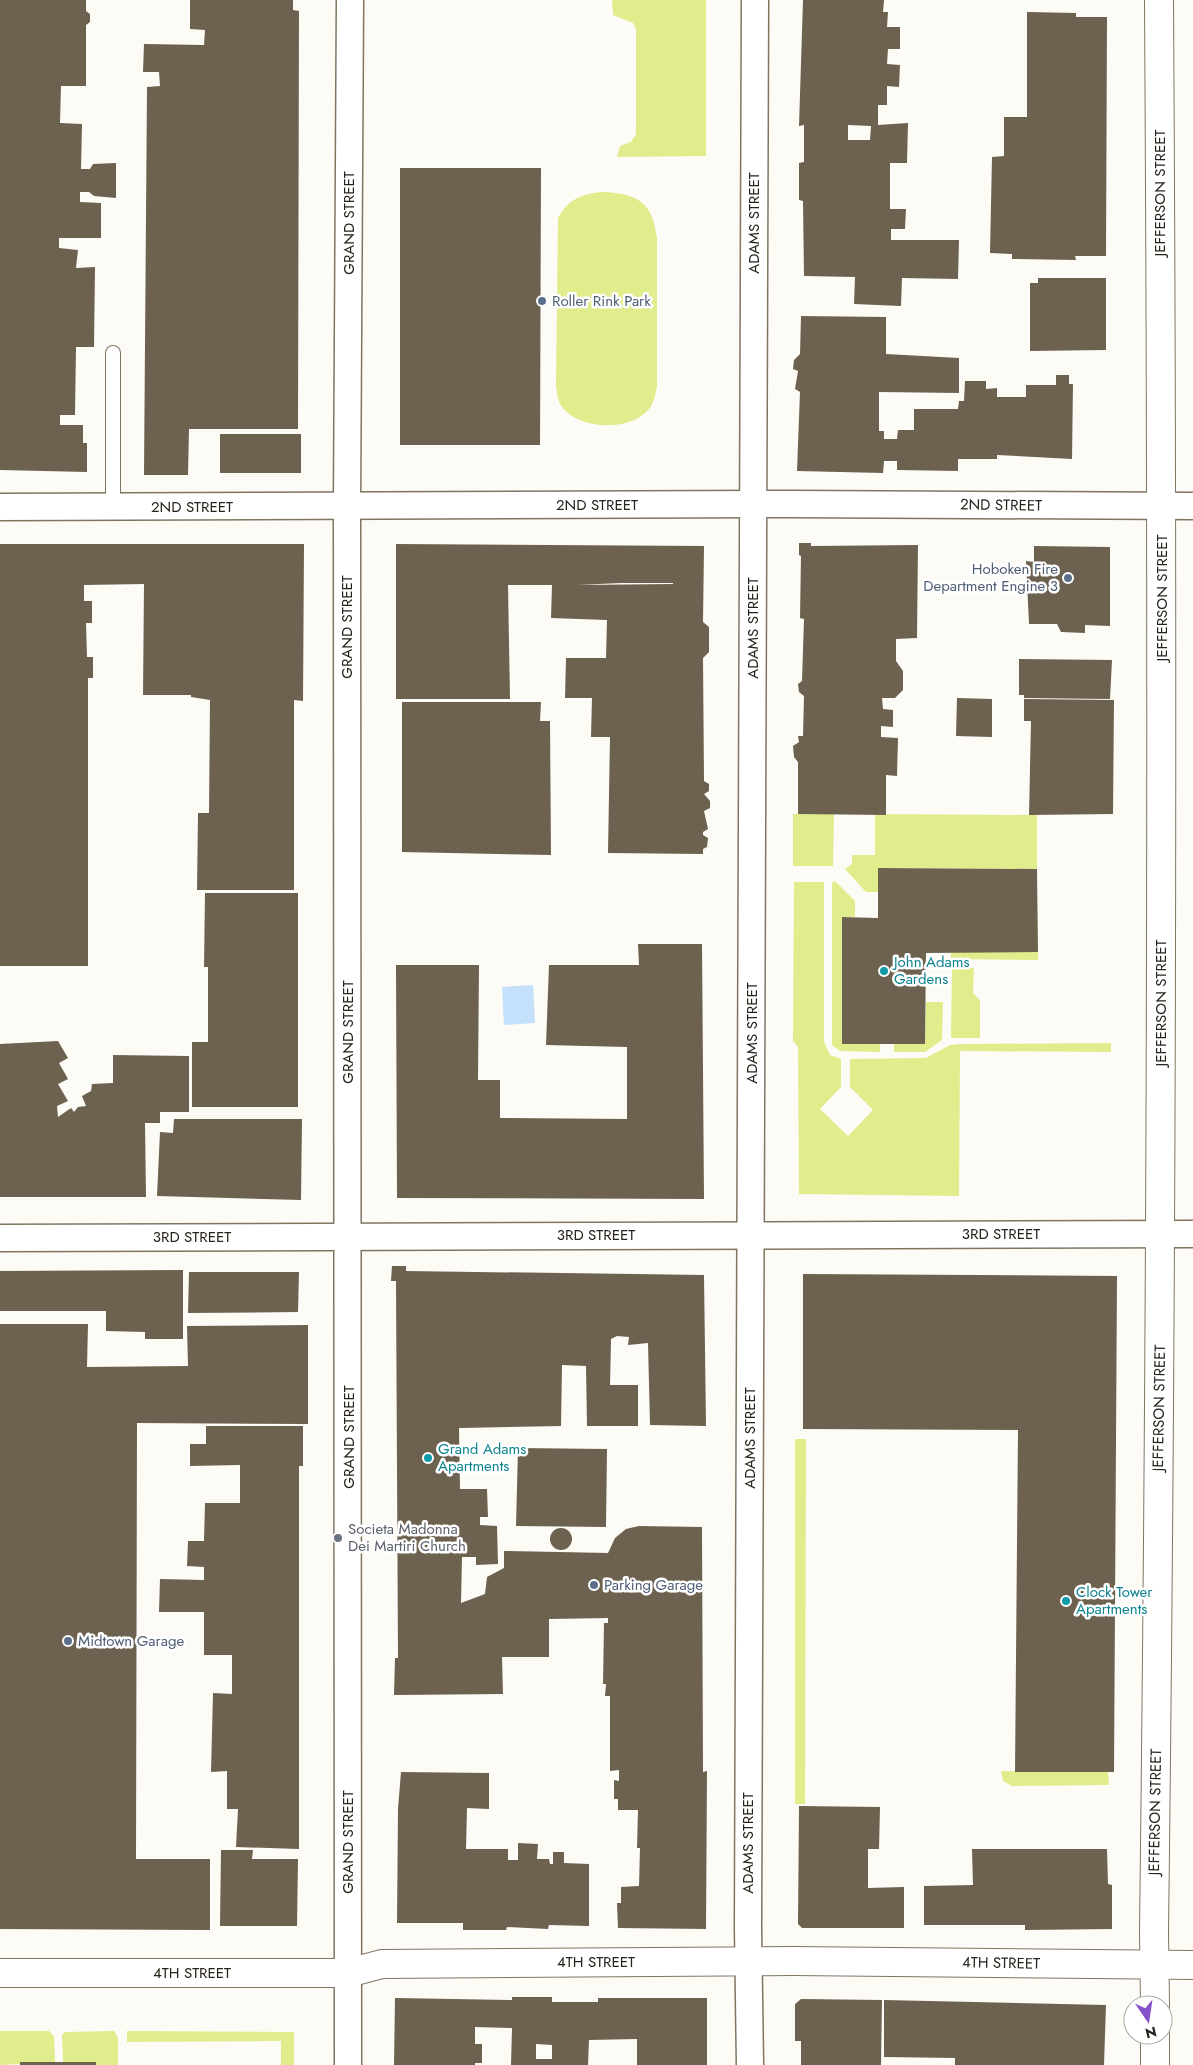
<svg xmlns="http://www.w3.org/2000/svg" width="1193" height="2065" font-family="Jost,sans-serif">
<rect width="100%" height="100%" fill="#fdfbf6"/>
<g fill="#e1ec8d">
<path d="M612,0h94v156l-89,1 3,-11 11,-4 5,-8v-105l-3,-6 -20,-8z"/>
<path d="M605,192c35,2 48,12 52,47v148c-2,8 -3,16 -8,22 -19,24 -73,21 -89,-5 -3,-6 -3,-13 -4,-19l2,-167c11,-20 26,-25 47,-26z"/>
<path d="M793,814h41l-1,52h-40z"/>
<path d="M875,814l162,1v54l-158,-1 -1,24h-12l-21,-23 7,-5v-9h23z"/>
<path d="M835,881l20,20v16l-13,1v125h38v9l-40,-1 -8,-6v-162z"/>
<path d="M794,882h30v160l6,13 11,4v28l-21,22 28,27 25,-26 -23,-23v-28l76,-1 24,-13 10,-1 151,-1v9l-151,-1 -1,145 -160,-2 -1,-147 -5,-6z"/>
<path d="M951,952h87v8l-87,-1z"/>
<path d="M952,968h22l-1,25 7,7v38h-29z"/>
<path d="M926,1002h17l-1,38 -17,12h-31v-9l31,1z"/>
<path d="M795,1439h11l-1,365h-10z"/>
<path d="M1001,1771l107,1 1,13 -97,1 -9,-5z"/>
<path d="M0,2031h49l5,5 1,26 -55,3z"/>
<path d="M114,2031l4,7v27h-22l-1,-3h-32l-1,-27 3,-3z"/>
<path d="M127,2031l167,1v33h-13v-24l-154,1z"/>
</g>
<path fill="#c4e0fb" d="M533,985l2,38 -31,2 -2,-38z"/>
<g fill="#6d614f" fill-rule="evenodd">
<path d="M0,0h86v11l4,3v8l-4,3v61h-25l-1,37 22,1 -1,45h9l3,-5 23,-1v35l-22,-2 -5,-4h-9v10l21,1v35h-42v10l19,2 -2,18 19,-1 -1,80h-18l-1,68h-15v10h23v18h4v29l-87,-2z"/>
<path d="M190,0h103v10l6,1 -1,418h-109l-1,46h-44l3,-388 13,-1 -1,-14h-16l1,-28 60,1 1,-15 -15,-1z"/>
<path d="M803,0h81l-1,12h5l-1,15h13v22h-12l-1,15 13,1 -1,22 -12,-1v19h-9v20l30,-2 -1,40h-17v46h16l-1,20h-14v11h68l-1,39 -56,-1 -1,28 -47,-2 1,-27 -51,-1 -1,-75 -4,-1v-37l5,-1v-37l-5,1zM848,125l23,1 -1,14h-22z"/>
<path d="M1027,12l49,1v4h31l-1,239h-31l1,4 -64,-1v-5l-22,-1 2,-96 12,-1v-39h23z"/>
<path d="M400,168h141l-1,277h-140z"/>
<path d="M1038,278h68v72l-76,1v-68h8z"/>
<path d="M801,316l85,1v37l73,4v35l-80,-1v39h5v8h13l1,-9h16v-21h44l1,-8h5l1,-20h21v8l11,-1v9h29v-12h30v-10h13v9h4l-1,75 -75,-4v4h-39v12l-61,-1v-9h-13l-1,12 -86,-2 3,-79 -5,-3 3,-18 -5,-2 1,-9 6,-6z"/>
<rect x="220" y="434" width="81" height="39"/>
<path d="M799,543h12v3l107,-1 -1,93 -21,1v22l7,10v19l-8,8h-13l1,11 10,1v17l-12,-1v11l17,1 -1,38 -11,-1v40l-88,-1v-52l-4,-5 -1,-11 6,-4 -1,-6h5l1,-40 -5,-4 -1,-8 4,-3 2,-62 -4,-1 1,-62 -2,-1z"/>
<path d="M0,544h304l-1,157 -9,-1v190h-97l1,-77h11l1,-113 -19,-3v-2h-48l1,-111 -60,1v16h8v22h-6l1,34h6v21h-5v288h-88z"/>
<path d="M396,544l308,2 -1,76 6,5v25l-6,6 1,123 5,3v7l-5,3 6,7v7l-6,3 4,18 -5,3v3l5,3 -1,9 -4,2v5l-95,-1 2,-116h-19l1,-39h-27l1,-40h40l1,-38 -56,-2 1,-33h-44l2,114h-114zM621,583h52v1l-96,1z"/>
<path d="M1034,546l76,1v79l-25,-1v8l-24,-1 -4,-8h-28l-3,-63 8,1z"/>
<path d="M1019,659l93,1 -2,39 -86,-1v-3h-5z"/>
<path d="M957,698l35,1v38l-36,-1z"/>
<path d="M1024,699l90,1 -1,114 -84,1 2,-94h-7z"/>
<path d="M402,702h139l-1,19h10l1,134 -149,-3z"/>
<path d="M878,868l159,1 1,83 -112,1 -1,91h-83v-127l36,1z"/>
<path d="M205,893h93v214h-106v-65h16v-75h-4z"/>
<path d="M638,944h64l2,255 -307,-1 -1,-233h83l-1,115h22v38l127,1v-72l-81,-2 3,-80h90z"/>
<path d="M58,1041l10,17 -9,5 9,16 -10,5 10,17 -11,5 1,11 13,-9 3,4 4,-5 8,-1 -4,-10 9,-5 1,-7 21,-1v-28l76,1v56h-29v11h-15l1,74h-146v-153z"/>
<path d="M174,1119h128l-1,81 -144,-4 3,-64 13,1z"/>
<path d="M392,1266h14v5l298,4 2,151 -56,-1 -2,-82 -20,2 1,-8 -12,-1 -6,3 -1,46h28v41h-51l-1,-60 -24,-1 -1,61 -102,2 1,61h27l1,28h-8v8l17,1 1,38 -22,1v-8h-14l-1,46 24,-9 2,-17 17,-9v-17l104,2 7,-15 11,-9 13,-3 63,1 1,245 4,-1 -1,158 -88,-1 -1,-25h4v-16l18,-1 1,-38h-3l1,-38h-20v-11h-4v-19l5,1v-11l-9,1v-75h-5l1,-12h-3l1,-61h4v-5l-59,1v38h-47l1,37 -109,1 1,-37h3l-2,-377h-5z"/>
<path d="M183,1270v69h-38v-7l-39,-1v-20h-106v-40z"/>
<path d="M189,1272h110l-1,40 -110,1z"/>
<path d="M803,1274l314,2 -3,496h-99l3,-342 -215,-1z"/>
<path d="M0,1324h88l-1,43 101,-1 -1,-40 121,-1v99l-171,-1 -1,436h74v71l-210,-1z"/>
<path d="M206,1426h97v40h-4v383l-63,-2 2,-38h-11v-38l-16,1 2,-79 19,1v-39h-28v-43h-45l1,-33 44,1v-13l-17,-1 1,-25h16l1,-38h35v-38l-50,1v-22h16z"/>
<path d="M518,1448l89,1 -1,78 -90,-1z"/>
<circle cx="561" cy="1539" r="11"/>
<path d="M401,1772l88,1v36l-22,-1 -1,41h42v11h10v-17l20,1 -1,15h12l1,5h3v-12h11v11l25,1v62l-40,-1 -1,4 -41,-2 -1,3h-43v-7h-66l1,-114z"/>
<path d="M799,1806l81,1 -1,42h-11v39l36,-1v41h-102l-4,-4z"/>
<path d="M972,1849h135l1,35 4,1v44l-87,1v-5h-101v-39l49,-1z"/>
<path d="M221,1850h32l-1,9h46l-1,67h-77z"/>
<path d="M512,1997h40v5h46v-4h109v67h-70v-26l-48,1 -1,25h-77l1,-37 -37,-1v17h7v19h-7v2h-81l1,-67 117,2zM536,2044l16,1v14h-16z"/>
<path d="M801,1999l81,1 -1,65h-80v-24h-6v-37z"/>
<path d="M884,2000l222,5 -2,60h-149v-7l-71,-1z"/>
<rect x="20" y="2062" width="76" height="3"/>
</g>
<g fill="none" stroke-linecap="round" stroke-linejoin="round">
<g stroke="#817562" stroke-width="16">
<path id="lane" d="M113,507v-154"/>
</g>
<g stroke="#817562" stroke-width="29">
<g id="street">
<path d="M0,507l791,-3 402,2"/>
<path d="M0,1238l1193,-4"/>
<path d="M348,2065l-1,-1559 3,-506"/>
<path d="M750,2065l-2,-137 7,-1928"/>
</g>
</g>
<g stroke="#817562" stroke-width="30">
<g id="secondary">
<path d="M0,1973h348l34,-9 411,-3 400,4"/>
<path d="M1155,2005l-1,-73c8,-644 9,-1288 5,-1932"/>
<path d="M1155,2035v30"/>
</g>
</g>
<use href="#lane" stroke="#fff" stroke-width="14"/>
<use href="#street" stroke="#fff" stroke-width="26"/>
<use href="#secondary" stroke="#fff" stroke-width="28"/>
</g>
<g fill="#5c6f8a" stroke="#fff" stroke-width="2">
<circle cx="542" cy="301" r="5"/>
<circle cx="1068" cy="578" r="5"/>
<circle cx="594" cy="1585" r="5"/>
<circle cx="68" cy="1641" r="5"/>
</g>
<g fill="#0f9aa8" stroke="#fff" stroke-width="2">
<circle cx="884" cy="971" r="5"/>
<circle cx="428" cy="1458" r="5"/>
<circle cx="1066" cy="1601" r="5"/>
</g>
<circle fill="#6b7280" stroke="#fff" stroke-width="2" cx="338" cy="1538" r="5"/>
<g text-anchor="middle" stroke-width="5" stroke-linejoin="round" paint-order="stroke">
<g font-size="15" fill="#27221a" stroke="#fff">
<text transform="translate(1160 193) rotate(-90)" y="5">JEFFERSON STREET</text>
<text transform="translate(349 223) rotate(-90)" y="5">GRAND STREET</text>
<text transform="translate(754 223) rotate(-90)" y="5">ADAMS STREET</text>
<text x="597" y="510">2ND STREET</text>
<text transform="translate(1001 505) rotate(1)" y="5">2ND STREET</text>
<text x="192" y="512">2ND STREET</text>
<text transform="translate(1162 598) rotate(-90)" y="5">JEFFERSON STREET</text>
<text transform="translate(347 627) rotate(-90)" y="5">GRAND STREET</text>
<text transform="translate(753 628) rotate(-90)" y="5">ADAMS STREET</text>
<text transform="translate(1161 1003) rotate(-90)" y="5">JEFFERSON STREET</text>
<text transform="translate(348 1032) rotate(-90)" y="5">GRAND STREET</text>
<text transform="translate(752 1033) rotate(-90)" y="5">ADAMS STREET</text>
<text x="1001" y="1239">3RD STREET</text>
<text x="596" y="1240">3RD STREET</text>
<text x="192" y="1242">3RD STREET</text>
<text transform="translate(1159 1408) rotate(-89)" y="5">JEFFERSON STREET</text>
<text transform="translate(349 1437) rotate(-90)" y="5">GRAND STREET</text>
<text transform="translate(750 1438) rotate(-90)" y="5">ADAMS STREET</text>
<text transform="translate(1155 1812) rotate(-89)" y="5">JEFFERSON STREET</text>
<text transform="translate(348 1842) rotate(-90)" y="5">GRAND STREET</text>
<text transform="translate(748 1843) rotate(-90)" y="5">ADAMS STREET</text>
<text x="596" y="1967">4TH STREET</text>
<text transform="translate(1001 1963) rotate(1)" y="5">4TH STREET</text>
<text x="192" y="1978">4TH STREET</text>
</g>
<g font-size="15" fill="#4e5e75" stroke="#fff" text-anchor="start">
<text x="552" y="306">Roller Rink Park</text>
<text x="1058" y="574" text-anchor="end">Hoboken Fire<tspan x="1058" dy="17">Department Engine 3</tspan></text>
<text x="604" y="1590">Parking Garage</text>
<text x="78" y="1646">Midtown Garage</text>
</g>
<g font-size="15" fill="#0d838f" stroke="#fff" text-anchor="start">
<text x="894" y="967">John Adams<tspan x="894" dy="17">Gardens</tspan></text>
<text x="438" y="1454">Grand Adams<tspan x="438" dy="17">Apartments</tspan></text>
<text x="1076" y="1597">Clock Tower<tspan x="1076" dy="17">Apartments</tspan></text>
</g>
<g font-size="15" fill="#5b616d" stroke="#fff" text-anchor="start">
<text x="348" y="1534">Societa Madonna<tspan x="348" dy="17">Dei Martiri Church</tspan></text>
</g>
</g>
<g transform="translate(1148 2020) rotate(167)"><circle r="24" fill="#ffffff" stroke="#a9a7a3"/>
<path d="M0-4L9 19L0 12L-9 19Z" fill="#8551c9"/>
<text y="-8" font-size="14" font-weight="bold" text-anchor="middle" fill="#27221a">N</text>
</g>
</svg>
